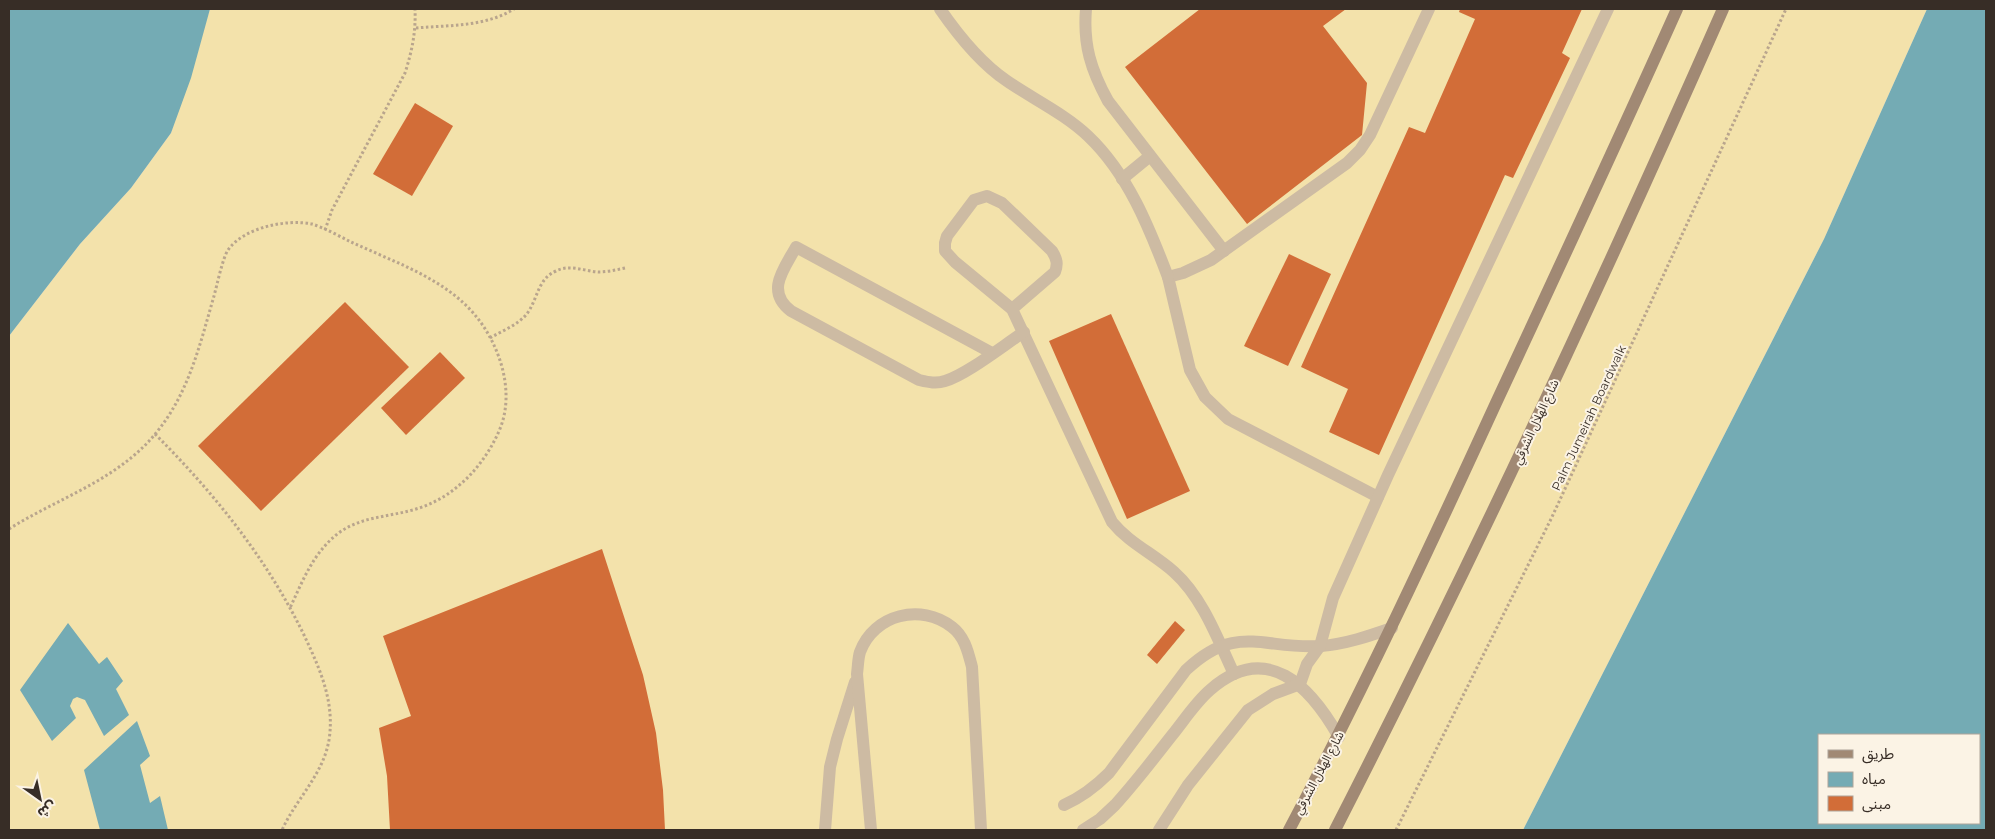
<svg xmlns="http://www.w3.org/2000/svg" width="1995" height="839" font-family="Montserrat,'Noto Sans Arabic',sans-serif">
<rect width="100%" height="100%" fill="#f4ead8"/>
<path fill="#f3e2ab" d="M210,9h1717l-103,230 -301,591h-1514v-494l71,-92 51,-56 40,-55z"/>
<g fill="#74abb4" fill-rule="evenodd">
<path d="M9,9h201l-19,69 -20,55 -40,55 -51,56 -71,92z"/>
<path d="M1927,9h59v821h-463l301,-591zM1819,735h160v88h-160z"/>
<path d="M68,623l31,41 8,-7 16,24 -7,8 13,26 -25,21 -19,-36 -8,-3 -4,2 -3,7 6,12 -24,23 -32,-51z"/>
<path d="M137,721l13,35 -10,9 10,38 10,-7 8,34h-68l-16,-60z"/>
</g>
<g fill="#d26d38">
<path d="M1200,9h146l-23,17 44,57 -5,52 -115,89 -122,-157z"/>
<path d="M1460,9h122l-20,44 8,5 -57,120 -8,-3 -126,280 -50,-23 19,-43 -47,-22 108,-240 16,6 50,-114 -16,-7z"/>
<path d="M415,103l38,23 -41,70 -39,-22z"/>
<path d="M1289,254l42,20 -43,92 -44,-20z"/>
<path d="M345,302l64,65 -148,144 -63,-65z"/>
<path d="M1111,314l79,177 -63,28 -78,-178z"/>
<path d="M440,352l25,26 -59,57 -25,-27z"/>
<path d="M602,549l41,126 13,58 7,57 2,40h-275l-3,-54 -8,-48 32,-12 -28,-80z"/>
<path d="M1175,621l10,9 -28,34 -10,-9z"/>
</g>
<g fill="none" stroke-linecap="round" stroke-linejoin="round">
<g stroke="#b9a58d" stroke-width="3" stroke-dasharray="2.5 2.5" stroke-linecap="butt">
<path d="M416,28c33,-3 69,-1 98,-19"/>
<path d="M325,230l7,-20 73,-137c7,-22 11,-41 10,-64"/>
<path d="M490,338c12,-7 27,-13 36,-23 12,-15 11,-36 30,-44 13,-7 28,0 42,1 9,0 18,-2 27,-4"/>
<path d="M155,434c60,60 112,125 149,201 16,34 31,67 25,105 -6,35 -33,59 -47,90"/>
<path d="M9,529c49,-31 109,-49 147,-96 33,-40 44,-89 58,-137 3,-11 9,-39 14,-46 16,-23 59,-31 84,-26 13,4 27,12 39,18 43,20 93,36 124,73 25,30 41,78 24,116 -15,35 -45,67 -83,78 -26,8 -53,7 -76,23 -26,19 -37,48 -50,76"/>
<path d="M1396,830l156,-313 234,-508"/>
</g>
<g stroke="#cdbba3" stroke-width="12">
<path d="M1012,309l43,-37c3,-8 2,-13 -3,-21l-50,-48 -15,-7 -13,4 -27,36 -2,7v8l10,11 57,47 100,213c17,21 42,32 62,50 29,26 44,68 60,102"/>
<path d="M992,353l-196,-106c-12,22 -31,44 -5,64l128,69c9,2 17,4 26,1 21,-6 59,-36 79,-49"/>
<path d="M1378,497l-150,-78 -23,-22 -15,-27 -22,-93 15,-4 28,-13 136,-97 13,-13 10,-15 59,-126"/>
<path d="M1064,805c18,-8 31,-18 45,-32l77,-103c51,-48 77,-20 135,-24 25,-2 48,-10 71,-18"/>
<path d="M825,830l5,-63 7,-28 18,-57"/>
<path d="M871,830l-14,-156c1,-7 1,-16 3,-22 14,-38 61,-49 92,-25 13,10 16,25 20,40l9,163"/>
<path d="M1083,830l17,-11 15,-14c21,-23 39,-47 58,-71 12,-15 23,-32 37,-44 57,-50 100,-4 129,47"/>
<path d="M1159,830l29,-45 60,-75 25,-16 27,-10 7,-20 13,-18 13,-48 55,-123 220,-466"/>
</g>
<g stroke="#cdbba3" stroke-width="12">
<path d="M940,9c18,26 40,54 67,72 26,18 58,33 81,55 40,38 61,91 80,141"/>
<path d="M1086,9c-3,36 5,61 22,92l116,150"/>
<path d="M1122,179l28,-23"/>
</g>
<g stroke="#a18974" stroke-width="12">
<path d="M1289,830c74,-140 141,-283 207,-427 61,-131 122,-262 181,-394"/>
<path d="M1335,830c138,-270 266,-544 388,-821"/>
</g>
</g>
<g text-anchor="middle" stroke-width="4" stroke-linejoin="round" paint-order="stroke">
<g font-size="12" fill="#372d26" stroke="#fbf3e5">
<text transform="translate(1589 418) rotate(-65)" y="4">Palm Jumeirah Boardwalk</text>
<text transform="translate(1536 422) rotate(-65)" y="4">شارع الهلال الشرقي</text>
<text transform="translate(1319 773) rotate(-62)" y="4">شارع الهلال الشرقي</text>
</g>
</g>
<rect width="1995" height="839" fill="none" stroke="#372d26" stroke-width="20"/>
<rect x="1818" y="734" width="162" height="90" fill="#fbf3e5" stroke="#ada499"/>
<rect x="1828" y="750" width="25" height="8" fill="#a18974" stroke="#ada499"/>
<text x="1862" y="759" font-size="15" fill="#372d26">طريق</text>
<rect x="1828" y="772" width="25" height="15" fill="#74abb4" stroke="#ada499"/>
<text x="1862" y="784" font-size="15" fill="#372d26">مياه</text>
<rect x="1828" y="796" width="25" height="15" fill="#d26d38" stroke="#ada499"/>
<text x="1862" y="809" font-size="15" fill="#372d26">مبنى</text>
<g transform="translate(40 799) rotate(147)" stroke="#fbf3e5" stroke-width="4" paint-order="stroke">
<path d="M0-4L9 19L0 12L-9 19Z" fill="#372d26"/>
<text y="-8" font-size="14" font-weight="bold" text-anchor="middle" fill="#372d26">ش</text>
</g>
</svg>
